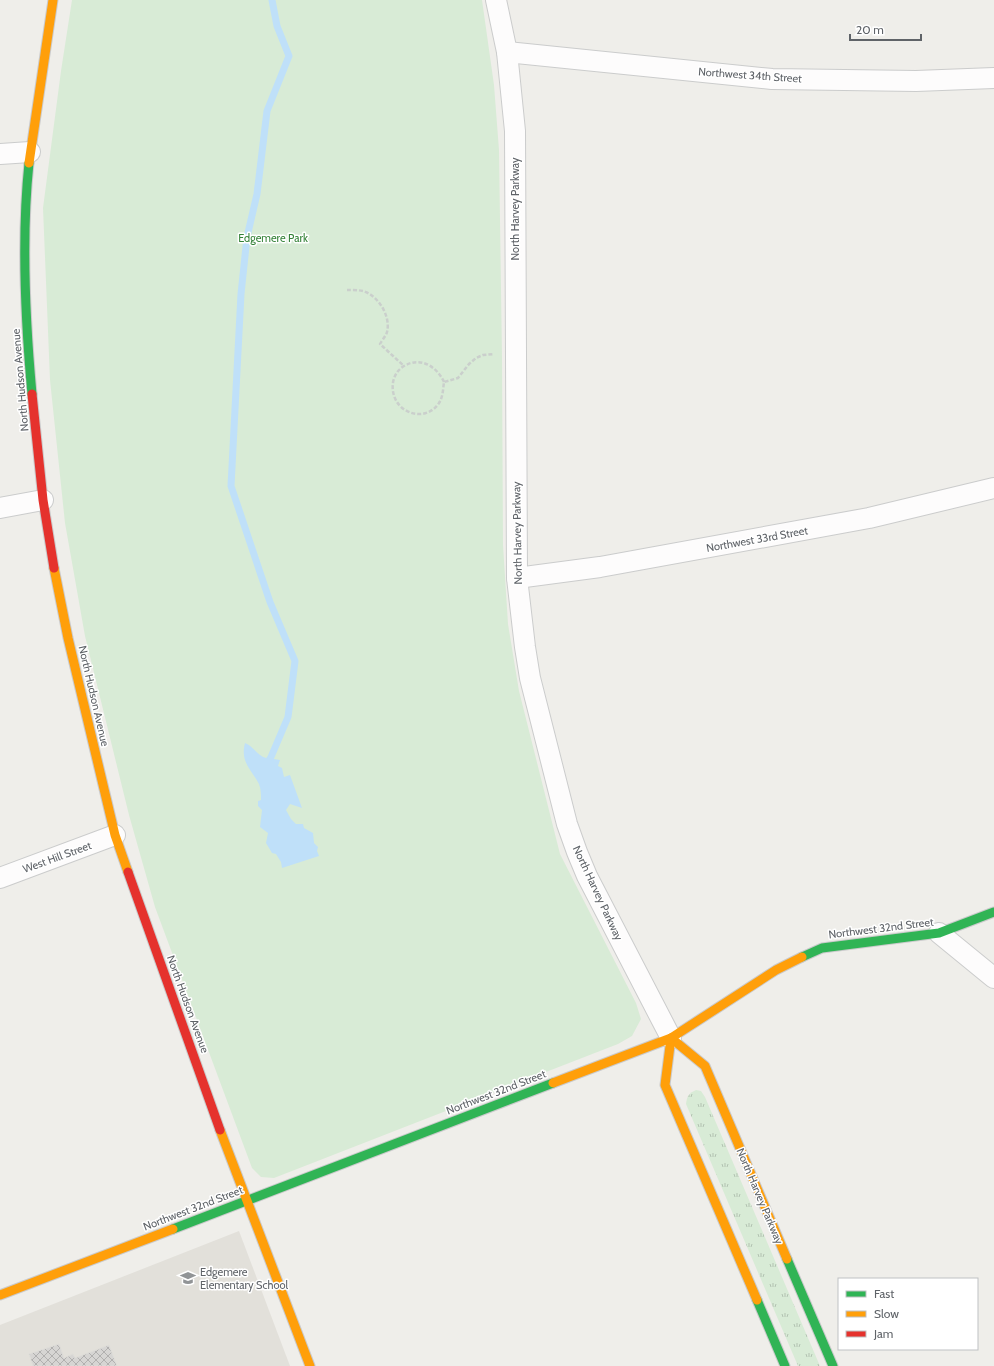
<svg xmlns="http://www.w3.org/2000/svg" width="994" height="1366" font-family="Cabin,sans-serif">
<defs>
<pattern id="grass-tufts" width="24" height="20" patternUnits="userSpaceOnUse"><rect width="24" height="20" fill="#d8ebd6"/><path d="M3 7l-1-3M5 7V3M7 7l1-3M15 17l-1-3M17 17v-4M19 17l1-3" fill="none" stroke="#b2c2b1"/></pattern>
<pattern id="building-cross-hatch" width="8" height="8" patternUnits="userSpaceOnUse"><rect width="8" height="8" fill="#d6d5d3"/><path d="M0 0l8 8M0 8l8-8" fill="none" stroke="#b1b0af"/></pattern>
</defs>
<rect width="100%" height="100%" fill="#efeeea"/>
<path fill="#e2e0da" d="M239,1231l51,135h-290v-41z"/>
<path fill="url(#grass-tufts)" d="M696,1090l5,1 4,6 115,269h-22l-112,-262c1,-8 3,-11 10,-14z"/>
<path fill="#d8ebd6" d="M72,0h410l12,85 5,65 3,208 1,187 5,79 11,67 41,163 76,149 5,16 -9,17 -14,8 -344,134 -13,-1 -9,-9 -97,-261 -26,-92 -44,-179 -20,-113 -15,-143 -7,-172 18,-137z"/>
<path fill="#bfe0f9" d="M245,743c8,3 13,13 21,15l3,-3 5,4 6,1 -2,6 4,2 2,9 6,-2 12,33 -12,-4 -4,6 5,9 5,5h7l1,4 9,5 1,10 4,4 -1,4 2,5 -37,12 -1,-6 -5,-8 -4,-1 -6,-10 2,-10 -8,-6 2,-17 -4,-4v-5l3,-1c0,-5 0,-11 -2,-16 -8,-15 -19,-22 -14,-41z"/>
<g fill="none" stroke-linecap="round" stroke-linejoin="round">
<path stroke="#bfe0f9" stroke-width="7" d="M271,757l17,-40 7,-56 -25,-59 -39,-116 10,-192 6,-57 10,-43 10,-83 22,-55 -12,-30 -5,-26"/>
</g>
<path fill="url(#building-cross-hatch)" stroke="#deddd9" d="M59,1344l5,14 9,-4 2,4 34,-13 8,21h-84l-4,-12z"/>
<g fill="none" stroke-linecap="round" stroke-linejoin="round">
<g stroke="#cbcccc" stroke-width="22">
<g id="street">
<path d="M496,0l11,52 8,79 2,447 8,69 5,31 37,146 10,28 10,24 84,162"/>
<path d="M507,52l265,27 144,2 78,-3"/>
<path d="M0,154l30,-2"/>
<path d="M0,508l43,-8"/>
<path d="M517,578l83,-11 269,-49 125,-30"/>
<path d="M0,878l115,-43"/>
<path d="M939,933l55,45"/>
</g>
</g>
<g stroke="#cacacb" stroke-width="11">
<g id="fast">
<path d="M29,163c-8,76 -4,155 3,231"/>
<path d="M802,957l20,-9 117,-15 55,-21"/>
<path d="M173,1229l380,-146"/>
<path d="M787,1259l46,107"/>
<path d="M757,1300l28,66"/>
</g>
</g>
<g stroke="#cacacb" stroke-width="11">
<g id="slow">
<path d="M29,163l24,-163"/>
<path d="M54,568l14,70 47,197 13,37"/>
<path d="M671,1038l34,28 82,193"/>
<path d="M671,1038l-6,47 92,215"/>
<path d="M553,1083l118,-45 105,-68 26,-13"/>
<path d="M220,1130l90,236"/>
<path d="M0,1295l173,-66"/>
</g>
</g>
<g stroke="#cacacb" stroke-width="11">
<g id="jam">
<path d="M32,394l11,106 11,68"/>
<path d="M128,872l92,258"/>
</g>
</g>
<g stroke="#cacfcc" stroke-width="2.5" stroke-dasharray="4 2" stroke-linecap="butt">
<path d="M347,290c5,0 12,0 16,1 16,5 28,26 24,41 -1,4 -5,8 -7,12l24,22"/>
<path d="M444,382c-7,-15 -23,-26 -40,-16 -17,10 -14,37 3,45 11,6 25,3 32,-8 4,-6 4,-14 5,-21l14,-4 11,-14 7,-6 7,-3 11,-1"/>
</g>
<use href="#street" stroke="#fdfcfc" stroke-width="20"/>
<use href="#fast" stroke="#30b455" stroke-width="9"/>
<use href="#slow" stroke="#ff9f0a" stroke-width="9"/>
<use href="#jam" stroke="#e5322d" stroke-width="9"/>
</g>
<defs>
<g id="school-bare" transform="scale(1.2)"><path d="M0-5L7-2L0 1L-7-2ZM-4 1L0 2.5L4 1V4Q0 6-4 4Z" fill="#919496" stroke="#fff" stroke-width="2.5" paint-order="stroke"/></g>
</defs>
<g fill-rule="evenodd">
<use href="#school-bare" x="188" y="1278"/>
</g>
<g text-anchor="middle" stroke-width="3" stroke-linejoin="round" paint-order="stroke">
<g font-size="11" fill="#5f6368" stroke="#fff">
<text transform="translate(750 75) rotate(4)" y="4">Northwest 34th Street</text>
<text transform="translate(515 209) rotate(-90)" y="4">North Harvey Parkway</text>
<text transform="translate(20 380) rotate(-95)" y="4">North Hudson Avenue</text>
<text transform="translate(517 533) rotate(-91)" y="4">North Harvey Parkway</text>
<text transform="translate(757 539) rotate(-10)" y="4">Northwest 33rd Street</text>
<text transform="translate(94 696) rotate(77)" y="4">North Hudson Avenue</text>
<text transform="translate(57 857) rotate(-20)" y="4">West Hill Street</text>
<text transform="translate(598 893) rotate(65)" y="4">North Harvey Parkway</text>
<text transform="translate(881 928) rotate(-7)" y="4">Northwest 32nd Street</text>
<text transform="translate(188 1004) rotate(70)" y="4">North Hudson Avenue</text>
<text transform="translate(496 1092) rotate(-21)" y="4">Northwest 32nd Street</text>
<text transform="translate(760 1196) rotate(67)" y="4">North Harvey Parkway</text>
<text transform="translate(193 1208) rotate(-21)" y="4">Northwest 32nd Street</text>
</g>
<g font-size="11" fill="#348238" stroke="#fff">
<text x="273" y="242">Edgemere Park</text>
</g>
<g font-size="11" fill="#5f6368" stroke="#fff" text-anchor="start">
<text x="200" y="1276">Edgemere<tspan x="200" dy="13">Elementary School</tspan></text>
</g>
</g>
<rect x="838" y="1278" width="140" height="72" fill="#ffffff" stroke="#bfc1c3"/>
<rect x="846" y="1291" width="20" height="6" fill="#30b455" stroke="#bfc1c3"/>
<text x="874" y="1298" font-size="12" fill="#5f6368">Fast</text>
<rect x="846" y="1311" width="20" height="6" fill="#ff9f0a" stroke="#bfc1c3"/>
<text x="874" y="1318" font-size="12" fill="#5f6368">Slow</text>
<rect x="846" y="1331" width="20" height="6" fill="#e5322d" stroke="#bfc1c3"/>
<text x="874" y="1338" font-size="12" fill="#5f6368">Jam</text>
<path d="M850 34v6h71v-6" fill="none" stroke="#5f6368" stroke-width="2"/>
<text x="856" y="34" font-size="12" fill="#5f6368" stroke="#ffffff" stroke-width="3" paint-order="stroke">20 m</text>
</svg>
